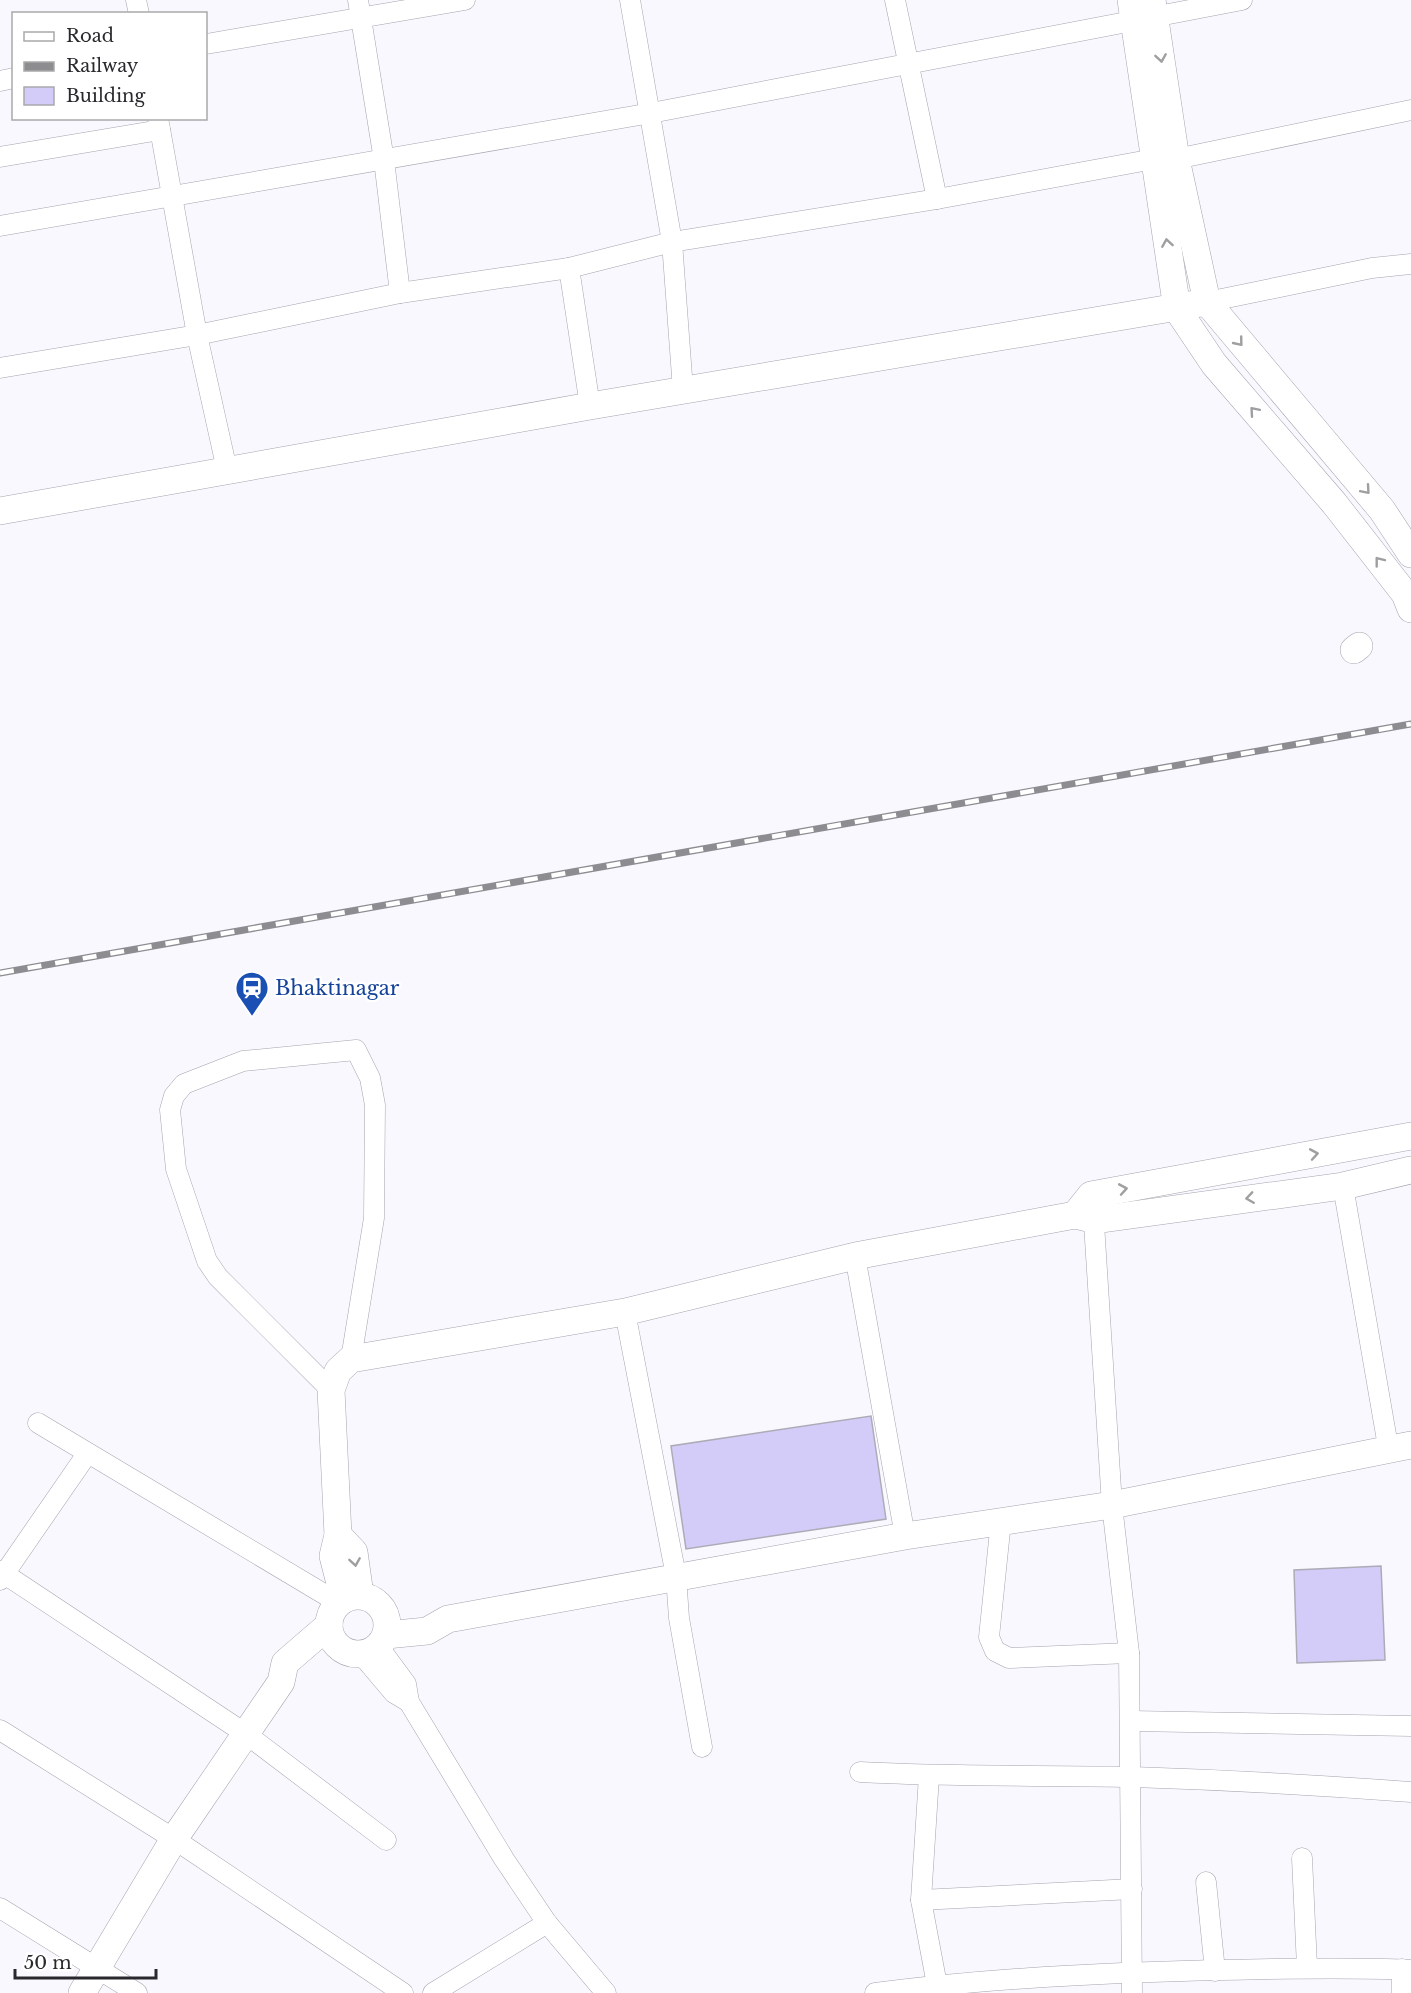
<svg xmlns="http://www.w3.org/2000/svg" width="1411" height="1993" font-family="'Libre Baskerville',serif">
<rect width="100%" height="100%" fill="#f9f8ff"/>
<g fill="#d3ccf8" stroke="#adabb6" stroke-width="1.5">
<path d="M871,1416l15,103 -200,30 -15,-103z"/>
<path d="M1381,1566l4,94 -88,3 -3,-93z"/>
</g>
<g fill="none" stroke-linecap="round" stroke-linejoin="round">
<g stroke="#a5a4ae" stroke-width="21">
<g id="street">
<path d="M136,0l3,14"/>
<path d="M358,0l26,160 16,133"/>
<path d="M630,0l42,242 11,148"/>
<path d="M895,0l42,199"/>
<path d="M206,44l259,-44"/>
<path d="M0,81l14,-3"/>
<path d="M158,118l39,217 30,135"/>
<path d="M0,157l160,-27"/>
<path d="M1176,159l235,-49"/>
<path d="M0,226l651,-113 591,-113"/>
<path d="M569,268l21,138"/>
<path d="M1207,302l165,-34 39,-4"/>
<path d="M0,368l197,-33 203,-42 169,-25 103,-26 265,-43 217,-40"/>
<path d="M1343,1186l46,266"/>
<path d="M1093,1208l19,297 17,148 3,340"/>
<path d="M855,1256l50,280"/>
<path d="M625,1312l51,264 3,42 23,129"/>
<path d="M331,1390l-113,-113 -11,-16 -31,-92 -6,-59 4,-14 10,-12 59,-23 113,-11 14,28 5,27 -1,113 -23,141"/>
<path d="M38,1423l301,180"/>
<path d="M1001,1521l-12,116 6,14 14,7 120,-5"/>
<path d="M0,1571l246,163 140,106"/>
<path d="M0,1580l87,-126"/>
<path d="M361,1654l33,39 15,9 -3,-18 -28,-38"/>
<path d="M409,1702l95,157 43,64 59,70"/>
<path d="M1131,1721l280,5"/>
<path d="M0,1730l174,109 229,154"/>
<path d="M860,1772c91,5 182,3 273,5 93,3 185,8 278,15"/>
<path d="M929,1776l-8,124 16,85"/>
<path d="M1302,1858l5,109"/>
<path d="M1206,1882l9,89"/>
<path d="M921,1900l211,-11"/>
<path d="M0,1908l137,85"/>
<path d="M1402,1969v24"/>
<path d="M433,1993l114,-70"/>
<path d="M875,1993c113,-15 226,-20 340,-23 66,-1 130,-3 196,0"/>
</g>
</g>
<g stroke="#a5a4ae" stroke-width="28">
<g id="secondary">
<path d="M1131,0l46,309 37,55 120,139 71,91 6,15"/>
<path d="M1152,0l24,159 31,143 175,208 29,44"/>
<path d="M0,511l590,-105 617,-104"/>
<path d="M1354,650l5,-4"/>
<path d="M1075,1215l16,-20 320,-59"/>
<path d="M338,1535l16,17 6,43"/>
<circle cx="358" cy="1625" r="29"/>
<path d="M344,1599l-11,-43 5,-21 -7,-145 7,-19 13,-12 274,-47 230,-56 220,-41 20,5 248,-34 68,-16"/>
<path d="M386,1635l41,-4 21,-12 457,-83 207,-31 299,-60"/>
<path d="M82,1993l92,-154 107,-157 4,-19 44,-38"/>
</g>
</g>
<use href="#street" stroke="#fff" stroke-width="20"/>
<use href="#secondary" stroke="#fff" stroke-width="27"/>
<g stroke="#8d8c91" stroke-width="7">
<path id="rail" d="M0,973l1411,-249"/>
</g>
<use href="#rail" stroke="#fff" stroke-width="4.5" stroke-dasharray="14" stroke-linecap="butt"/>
</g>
<defs><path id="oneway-chevron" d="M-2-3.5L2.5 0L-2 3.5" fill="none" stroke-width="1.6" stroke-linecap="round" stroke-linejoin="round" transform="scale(1.5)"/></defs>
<g stroke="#9f9ea0">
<use href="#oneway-chevron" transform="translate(1161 58) rotate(81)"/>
<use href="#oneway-chevron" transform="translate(1167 243) rotate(-99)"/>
<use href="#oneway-chevron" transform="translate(1239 342) rotate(51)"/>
<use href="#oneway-chevron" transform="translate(1254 411) rotate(-131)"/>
<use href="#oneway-chevron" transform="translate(1366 490) rotate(49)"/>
<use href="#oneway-chevron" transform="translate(1379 561) rotate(-128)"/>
<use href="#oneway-chevron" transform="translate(1314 1154) rotate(-10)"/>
<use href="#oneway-chevron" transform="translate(1123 1189) rotate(-10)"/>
<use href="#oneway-chevron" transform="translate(1250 1198) rotate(172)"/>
<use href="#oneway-chevron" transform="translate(355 1562) rotate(81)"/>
</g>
<defs>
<g id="station-pin" transform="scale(1.725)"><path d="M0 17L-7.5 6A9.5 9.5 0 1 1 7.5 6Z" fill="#1a4fb4" stroke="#fff"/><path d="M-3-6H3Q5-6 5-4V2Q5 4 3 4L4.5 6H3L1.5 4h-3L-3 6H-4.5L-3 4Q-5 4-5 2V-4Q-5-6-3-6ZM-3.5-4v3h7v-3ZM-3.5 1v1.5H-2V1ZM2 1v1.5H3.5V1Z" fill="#fff"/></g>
</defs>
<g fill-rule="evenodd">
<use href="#station-pin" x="252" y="988"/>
</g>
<g text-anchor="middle" stroke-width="4.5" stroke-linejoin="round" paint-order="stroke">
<g font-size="20" fill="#164399" stroke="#fff" text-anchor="start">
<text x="275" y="995">Bhaktinagar</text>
</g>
</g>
<rect x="12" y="12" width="195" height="108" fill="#ffffff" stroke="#a9a9ab" stroke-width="1.5"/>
<rect x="24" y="32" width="30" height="9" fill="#ffffff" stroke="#a9a9ab" stroke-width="1.5"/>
<text x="66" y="42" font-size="18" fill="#29282c">Road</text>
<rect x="24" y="62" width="30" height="9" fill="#8d8c91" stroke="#a9a9ab" stroke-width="1.5"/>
<text x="66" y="72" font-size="18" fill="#29282c">Railway</text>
<rect x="24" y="87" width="30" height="18" fill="#d3ccf8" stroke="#a9a9ab" stroke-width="1.5"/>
<text x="66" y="102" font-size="18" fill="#29282c">Building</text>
<path d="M15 1969v9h141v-9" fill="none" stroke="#29282c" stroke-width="3"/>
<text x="24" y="1969" font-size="18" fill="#29282c" stroke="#ffffff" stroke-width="4.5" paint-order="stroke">50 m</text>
</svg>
